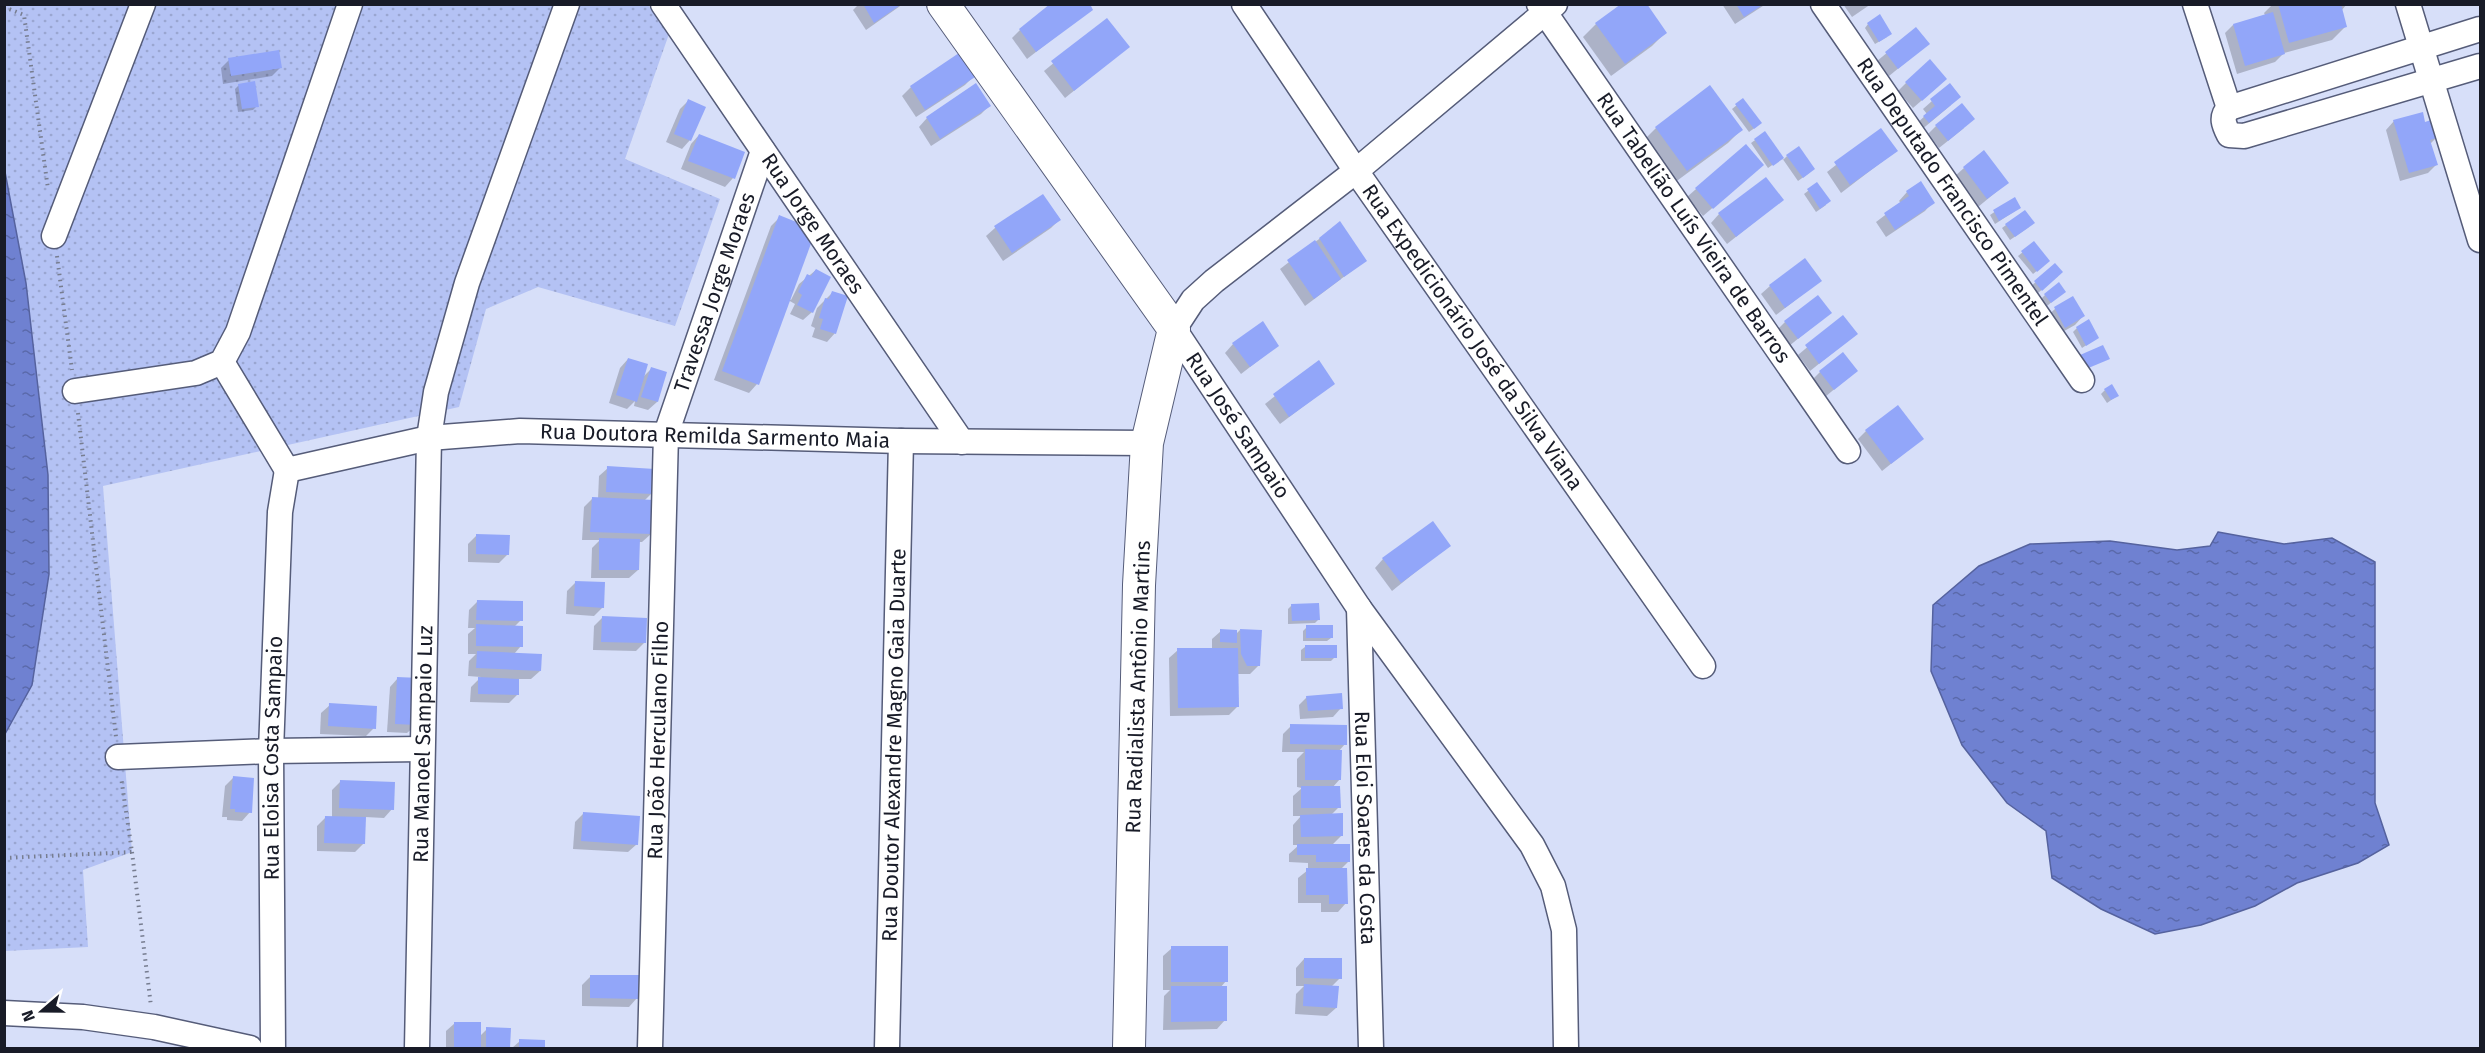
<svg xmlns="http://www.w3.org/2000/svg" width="2485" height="1053" font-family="'Fira Sans',sans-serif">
<defs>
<pattern id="grass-dots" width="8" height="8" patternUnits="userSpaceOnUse" patternTransform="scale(1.5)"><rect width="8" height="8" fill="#b4c2f4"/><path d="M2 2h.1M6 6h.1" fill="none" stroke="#9aa6d1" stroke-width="1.8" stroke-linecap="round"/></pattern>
<pattern id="water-ripples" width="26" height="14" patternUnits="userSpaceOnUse" patternTransform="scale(1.5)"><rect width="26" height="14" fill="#6f81d1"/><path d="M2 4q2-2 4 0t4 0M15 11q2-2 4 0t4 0" fill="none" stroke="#5a69aa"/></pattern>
</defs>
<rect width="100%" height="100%" fill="#d7dff9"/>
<path fill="url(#grass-dots)" d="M4,5h644l21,29 -44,125 95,40 -45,127 -137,-39 -52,22 -27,98 -356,79 29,366 -49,18 5,77 -83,4z"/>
<g fill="url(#water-ripples)" stroke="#55629e" stroke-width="1.5">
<path d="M5,172l21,111 22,192 1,99 -17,111 -27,49z"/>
<path d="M2218,532l66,12 48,-6 43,24v241l14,42 -31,18 -61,20 -42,23 -54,19 -46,9 -54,-25 -49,-31 -6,-47 -39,-28 -45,-58 -31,-74 2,-66 46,-39 51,-22 80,-3 67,9 33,-4z"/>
</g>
<g fill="#0003">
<path d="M859,4h44l-37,26 -13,-20z"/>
<path d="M1722,4h44l-31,20z"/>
<path d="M1843,4h28l-19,13z"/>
<path d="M2273,4h74l-6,7 4,16 -13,13 -48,13 -9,9 -38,12 -12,-41 8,-8 32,-10 -1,-2z"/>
<path d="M1091,9l-64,50 -15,-21 8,-8z"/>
<path d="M1106,20l22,27 -63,51 -21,-27z"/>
<path d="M1596,24l69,9 -13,13 -41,30 -28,-39z"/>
<path d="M1868,24l19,13 -12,7 -10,-16z"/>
<path d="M1916,29l12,15 -39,32 -12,-15z"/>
<path d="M229,60l52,7 -9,9 -49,8 -2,-16z"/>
<path d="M973,77l-8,8 -49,32 -14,-21 9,-9z"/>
<path d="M1906,83l31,4 -24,21 -15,-17z"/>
<path d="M239,85l18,21 -4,4 -15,2 -3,-23z"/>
<path d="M1950,85l1,20 -31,26 -5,-6 12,-11 -4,-5z"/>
<path d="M1710,87l31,43 -13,13 -54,40 -31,-42 13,-13z"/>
<path d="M1743,100l13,27 -7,5 -17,-23z"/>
<path d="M688,101l2,39 -8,9 -16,-7 14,-33z"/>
<path d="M989,106l-8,8 -50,32 -12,-19 8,-9z"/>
<path d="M2394,121l30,3 13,13 -7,7 6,21 -8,8 -28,8 -14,-51z"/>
<path d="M1936,126l28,2 -25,20 -11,-14z"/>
<path d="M1881,130l15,21 -55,42 -14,-21z"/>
<path d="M1765,133l18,27 4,-4 22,17 -11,8 -16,-23 -14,10 -17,-25z"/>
<path d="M699,135l45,18 -11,25 -8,9 -44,-18 10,-25z"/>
<path d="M1745,146l8,27 -50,43 -16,-19z"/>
<path d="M1964,168l43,15 -29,24 -23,-31z"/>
<path d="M1817,184l9,21 -10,7 -12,-18z"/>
<path d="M1907,192l26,10 -8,9 -39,26 -10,-15 25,-19 -2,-2z"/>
<path d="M1043,196l17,23 -9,9 -48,33 -17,-25 9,-8z"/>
<path d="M2014,199l1,12 -20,13 -5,-9z"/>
<path d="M1782,200l-55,44 -16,-21 8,-9z"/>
<path d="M780,217l9,82 2,1 8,-16 17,-14 -4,42 -9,8 -13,-6 5,-10 -7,-4 -31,84 -8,9 -35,-13 57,-154z"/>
<path d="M1340,223l25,38 -60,45 -25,-37z"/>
<path d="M2006,225l23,2 -19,13 -8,-12z"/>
<path d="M2034,243l10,22 -11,9 -15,-18z"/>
<path d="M2055,265l3,11 -20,17 -7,-7z"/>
<path d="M1820,281l-44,34 -15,-21 9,-8z"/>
<path d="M832,293l3,40 -8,9 -15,-5 3,-9 -4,-2 6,-18z"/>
<path d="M2045,295h15l-13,11 -6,-7z"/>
<path d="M2073,298l10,18 -8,9 -18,10 -11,-18 9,-8z"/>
<path d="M1830,313l-41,33 -12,-16 8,-8z"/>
<path d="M1843,317l13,17 -46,37 -12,-16z"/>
<path d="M2077,328l20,10 -15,10 -9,-16z"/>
<path d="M1233,344l44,2 -36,28 -16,-21z"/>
<path d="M628,359l15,18 9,-9 14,5 -9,29 -9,8 -14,-4 1,-5 -8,8 -18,-6 11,-35z"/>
<path d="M1318,362l15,22 -53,40 -15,-20z"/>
<path d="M1856,371l-31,26 -13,-17 8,-8z"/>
<path d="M2105,390l12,6 -10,7 -6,-9z"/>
<path d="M1866,431l56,8 -40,32 -24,-32z"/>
<path d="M608,468l44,25 -8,8 7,33 -9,8h-4v28l-9,8h-38l1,-30 8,-8h-18l2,-33 8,-8h6l1,-23z"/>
<path d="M477,535l31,19 -9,9 -31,-1v-18z"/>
<path d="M1449,545l-57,46 -17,-23 8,-9z"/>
<path d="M576,582l27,25 -9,9 -28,-2 1,-23z"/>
<path d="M477,602l44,18 -7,7 7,19 -7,8 26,17 -9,8h-13l-1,16 -8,8 -39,-1 1,-15 10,-10 -13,-1 1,-15 7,-7h-8v-20l7,-6h-7l1,-18z"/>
<path d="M1292,605l26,15 -3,3 -27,1v-15z"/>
<path d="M602,618l43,24 -9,9 -43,-1 1,-24z"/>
<path d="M1307,627l24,11 -4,3h-24v-10z"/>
<path d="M1240,630l19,35 -9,9h-13v33l-8,8 -59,1 -1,-58 9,-8h34v-11l9,-8 14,4z"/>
<path d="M1305,647l30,10 -4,4h-30v-11z"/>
<path d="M398,678l18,47 -9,8 -20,-1 3,-45z"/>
<path d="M1307,697l34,11 -8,9 -33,2 -1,-14z"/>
<path d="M330,705l44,23 -8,8 -46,-2 1,-21z"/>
<path d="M1291,726l54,18 -7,8 2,27 -8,9 7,19 -8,8 11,20 -11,11 17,16 -8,8 6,33 -8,9h-17v-9h-23v-25l10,-8v-7l-19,-1v-8l10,-9h-6v-20l8,-9h-8v-20l9,-8 -5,-1v-28l7,-7h-22l1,-18z"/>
<path d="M233,778l17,34 -8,9 -15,-1v-3h-5l3,-31z"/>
<path d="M341,781l51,28 -8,9 -19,-1 -1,26 -9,9 -38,-1v-25l9,-9 6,1v-28z"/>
<path d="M583,814l54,30 -9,8 -55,-3 2,-27z"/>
<path d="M1172,948l54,33 -6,7 5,32 -8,9 -54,1 1,-34 6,-6h-7v-34z"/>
<path d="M1304,959l36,19 -9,9 5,21 -9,8 -32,-2 1,-20 8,-8h-8v-18z"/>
<path d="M591,976l46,22 -8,9 -47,-1v-21z"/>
<path d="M455,1023l25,13 7,-7h22v19h-63v-17z"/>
<path d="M520,1041h23v7h-31z"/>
</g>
<g fill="#92a6f9">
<path d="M863,4h39l-28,19z"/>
<path d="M1050,4h40l3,6 -57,42 -17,-23z"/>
<path d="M1621,4h26l20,29 -42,31 -30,-41z"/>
<path d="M1736,4h28l-20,13z"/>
<path d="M2278,4h63l6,23 -58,16z"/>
<path d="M2273,12l12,42 -40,12 -12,-42z"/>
<path d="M1880,14l12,20 -13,8 -12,-19z"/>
<path d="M1107,18l23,29 -56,44 -23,-30z"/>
<path d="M1916,27l14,17 -32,25 -13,-17z"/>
<path d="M279,50l3,18 -51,8 -3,-18z"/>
<path d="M959,53l16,24 -50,33 -15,-24z"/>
<path d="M1930,59l17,20 -25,22 -17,-19z"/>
<path d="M255,81l4,26 -17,2 -4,-25z"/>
<path d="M976,83l15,23 -51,33 -14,-22z"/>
<path d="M1950,83l11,14 -32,26 -6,-7 12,-10 -5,-7z"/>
<path d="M1710,85l33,45 -56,41 -32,-44z"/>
<path d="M1743,98l19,25 -8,6 -19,-25z"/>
<path d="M688,99l18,8 -15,34 -17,-7z"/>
<path d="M1962,103l13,16 -27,22 -13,-16z"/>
<path d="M2423,112l2,10 9,-3 5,18 -9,3 8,25 -29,8 -16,-53z"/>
<path d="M1881,128l17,23 -48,34 -16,-23z"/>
<path d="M1765,131l19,27 -11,8 -19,-27z"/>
<path d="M699,134l46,18 -10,27 -47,-18z"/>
<path d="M1746,144l18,21 -51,44 -18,-21z"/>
<path d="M1799,146l16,23 -12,9 -17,-23z"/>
<path d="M1984,150l25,33 -22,16 -24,-32z"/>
<path d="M1766,177l18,23 -48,37 -18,-24z"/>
<path d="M1921,181l14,22 -40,27 -11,-17 25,-17 -3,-5z"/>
<path d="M1817,182l14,19 -11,8 -13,-20z"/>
<path d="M1043,194l18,26 -49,33 -18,-27z"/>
<path d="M2015,197l6,11 -22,13 -6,-11z"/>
<path d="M2025,210l10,13 -20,14 -10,-13z"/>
<path d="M779,215l37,15 -57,155 -37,-14z"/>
<path d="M1340,221l27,40 -23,16 -25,-39z"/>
<path d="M1315,240l26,39 -27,20 -27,-39z"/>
<path d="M2034,241l16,20 -13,11 -16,-21z"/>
<path d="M1805,258l17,23 -37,27 -16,-23z"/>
<path d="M2055,263l8,9 -21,19 -8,-10z"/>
<path d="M816,269l15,8 -18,36 -16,-8 5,-10 -4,-3 9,-18 4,2z"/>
<path d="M2059,282l7,10 -15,11 -7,-9z"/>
<path d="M832,291l16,5 -12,38 -16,-5 3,-10 -4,-1 6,-20 4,1z"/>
<path d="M1818,295l14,18 -34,26 -14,-18z"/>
<path d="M2073,296l12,20 -20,12 -11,-21z"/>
<path d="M1843,315l15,19 -39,30 -14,-19z"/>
<path d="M2089,319l10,19 -13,8 -10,-19z"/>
<path d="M1263,321l16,25 -29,21 -18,-24z"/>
<path d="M2103,345l7,14 -24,10 -6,-14z"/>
<path d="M1843,352l15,19 -24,19 -15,-19z"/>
<path d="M628,358l20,6 -11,38 -21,-7z"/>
<path d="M1319,360l16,24 -46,33 -16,-23z"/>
<path d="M651,367l16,5 -9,30 -17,-5z"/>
<path d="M2112,384l7,12 -8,4 -7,-11z"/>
<path d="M1898,405l26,34 -33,25 -26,-34z"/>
<path d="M607,466l48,3 -1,25 -48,-2z"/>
<path d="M592,497l62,3 -2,34 -62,-2z"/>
<path d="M1433,521l18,25 -50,37 -19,-25z"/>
<path d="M476,534l34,1 -1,20 -33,-1z"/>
<path d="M599,538l41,1 -1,31h-40z"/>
<path d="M575,581l30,1 -1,26 -30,-2z"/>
<path d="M477,600l46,1v20l-47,-1z"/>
<path d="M1319,603l1,17 -28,1 -1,-17z"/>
<path d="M602,616l45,2 -1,25 -45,-1z"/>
<path d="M476,624l47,2v21l-47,-1z"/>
<rect x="1306" y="625" width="27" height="13"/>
<path d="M1220,629l17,1v13l-17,-1z"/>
<path d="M1240,629l22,1 -2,36h-13l-6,-12z"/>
<rect x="1305" y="645" width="32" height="13"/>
<path d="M1177,648h61l1,59 -61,1z"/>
<path d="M477,651l65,3 -1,17 -65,-3z"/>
<path d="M397,677l23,1 -3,47 -22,-1z"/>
<path d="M478,677l41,2v16l-41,-1z"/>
<path d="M1342,693l1,16 -35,2 -2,-15z"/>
<path d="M329,703l48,3 -1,23 -48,-3z"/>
<path d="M1290,724l57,1v20l-57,-1z"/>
<path d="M1305,749l37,1 -1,30h-36z"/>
<path d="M233,776l21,2 -2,35 -17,-1v-3h-5z"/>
<path d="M340,780l55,2 -1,28 -55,-2z"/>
<path d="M1301,786h39l1,22h-40z"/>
<path d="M583,812l57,4 -2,29 -57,-4z"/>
<path d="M1343,813v23l-42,1 -1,-22z"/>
<path d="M325,816l41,1 -1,27 -41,-1z"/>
<path d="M1297,844h53v18h-34v-7h-19z"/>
<path d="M1306,868h41l1,36h-19v-9h-23z"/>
<rect x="1171" y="946" width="57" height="36"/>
<path d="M1304,958h38v21l-38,-1z"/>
<path d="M590,975h49v24l-49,-1z"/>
<path d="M1304,984l35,2 -2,22 -34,-2z"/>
<path d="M1171,986h56v35l-56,1z"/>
<rect x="454" y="1022" width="27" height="26"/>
<path d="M486,1027l25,1 -1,20h-24z"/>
<path d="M519,1039l26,1v8h-26z"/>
</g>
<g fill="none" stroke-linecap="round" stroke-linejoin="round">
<g stroke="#555c79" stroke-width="27">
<g id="minor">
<path id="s1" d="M663,4l299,438"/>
<path id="s2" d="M1244,4l112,167 347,495"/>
<path id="s3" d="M1539,4l309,447"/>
<path id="s4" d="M1555,4l-199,167 -142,110 -21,19 -19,29 185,279 173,237 21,41 11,44 2,118"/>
<path id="s5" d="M1823,4l259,376"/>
<path d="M2195,4l34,104"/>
<path d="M2408,4l72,236"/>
<path d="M2229,108c-9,9 -5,17 0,27l15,1 236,-70"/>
<path d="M2229,108l251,-79"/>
<path d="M54,236l89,-232"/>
<path d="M222,362l65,108"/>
<path d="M75,391l121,-18 26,-11 16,-30 112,-328"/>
<path id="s6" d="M287,470l142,-32 91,-7 381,10 246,2"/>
<path id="s7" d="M1359,608l12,440"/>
<path d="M118,757l153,-6 151,-2"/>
<path d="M4,1013l79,4 71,10 96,21"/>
<path id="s8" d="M273,1048l-2,-297 9,-239 7,-42"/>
<path id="s9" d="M417,1048l12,-610 7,-46 31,-109 100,-279"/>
<path id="s10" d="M650,1048l16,-614 97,-283"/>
<path id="s11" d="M887,1048l14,-607"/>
</g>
</g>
<g stroke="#555c79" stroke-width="34">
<path id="tertiary" d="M943,4l231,325 -27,114 -8,142 -10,463"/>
</g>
<g stroke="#777d90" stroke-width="4" stroke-dasharray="1.5 4.5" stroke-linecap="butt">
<path d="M4,7l20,8 24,174"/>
<path d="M57,256l15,114"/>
<path d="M78,413l38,324"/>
<path d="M132,852l19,154"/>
<path d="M4,858l128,-6 -11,-75"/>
</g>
<use href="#minor" stroke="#fff" stroke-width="24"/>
<use href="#tertiary" stroke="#fff" stroke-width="32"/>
</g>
<g text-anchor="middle" stroke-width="6" stroke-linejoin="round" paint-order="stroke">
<g font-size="21" fill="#181b27" stroke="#fff">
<text dy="7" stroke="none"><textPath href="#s5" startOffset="228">Rua Deputado Francisco Pimentel</textPath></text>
<text dy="7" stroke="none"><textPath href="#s1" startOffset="266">Rua Jorge Moraes</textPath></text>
<text dy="7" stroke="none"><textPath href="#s3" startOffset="272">Rua Tabelião Luís Vieira de Barros</textPath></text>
<text dy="7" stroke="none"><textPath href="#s10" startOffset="764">Travessa Jorge Moraes</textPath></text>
<text dy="7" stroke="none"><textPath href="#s2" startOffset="404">Rua Expedicionário José da Silva Viana</textPath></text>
<text dy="7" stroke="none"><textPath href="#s4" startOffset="618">Rua José Sampaio</textPath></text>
<text dy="7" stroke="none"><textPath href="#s6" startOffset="432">Rua Doutora Remilda Sarmento Maia</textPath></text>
<text transform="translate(1138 687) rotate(-88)" y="7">Rua Radialista Antônio Martins</text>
<text dy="7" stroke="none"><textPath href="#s10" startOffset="308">Rua João Herculano Filho</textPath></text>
<text dy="7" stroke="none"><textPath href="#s9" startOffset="304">Rua Manoel Sampaio Luz</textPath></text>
<text dy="7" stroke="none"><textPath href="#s11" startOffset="303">Rua Doutor Alexandre Magno Gaia Duarte</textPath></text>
<text dy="7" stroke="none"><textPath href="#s8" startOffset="290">Rua Eloisa Costa Sampaio</textPath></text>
<text dy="7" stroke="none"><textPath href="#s7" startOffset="220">Rua Eloi Soares da Costa</textPath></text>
</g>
</g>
<rect width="2485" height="1053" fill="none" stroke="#181b27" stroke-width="12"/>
<g transform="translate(42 1011) rotate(250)" stroke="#ffffff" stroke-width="4.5" paint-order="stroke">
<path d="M0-4.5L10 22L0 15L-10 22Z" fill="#181b27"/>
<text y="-9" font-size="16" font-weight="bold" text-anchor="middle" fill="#181b27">N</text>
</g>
</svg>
